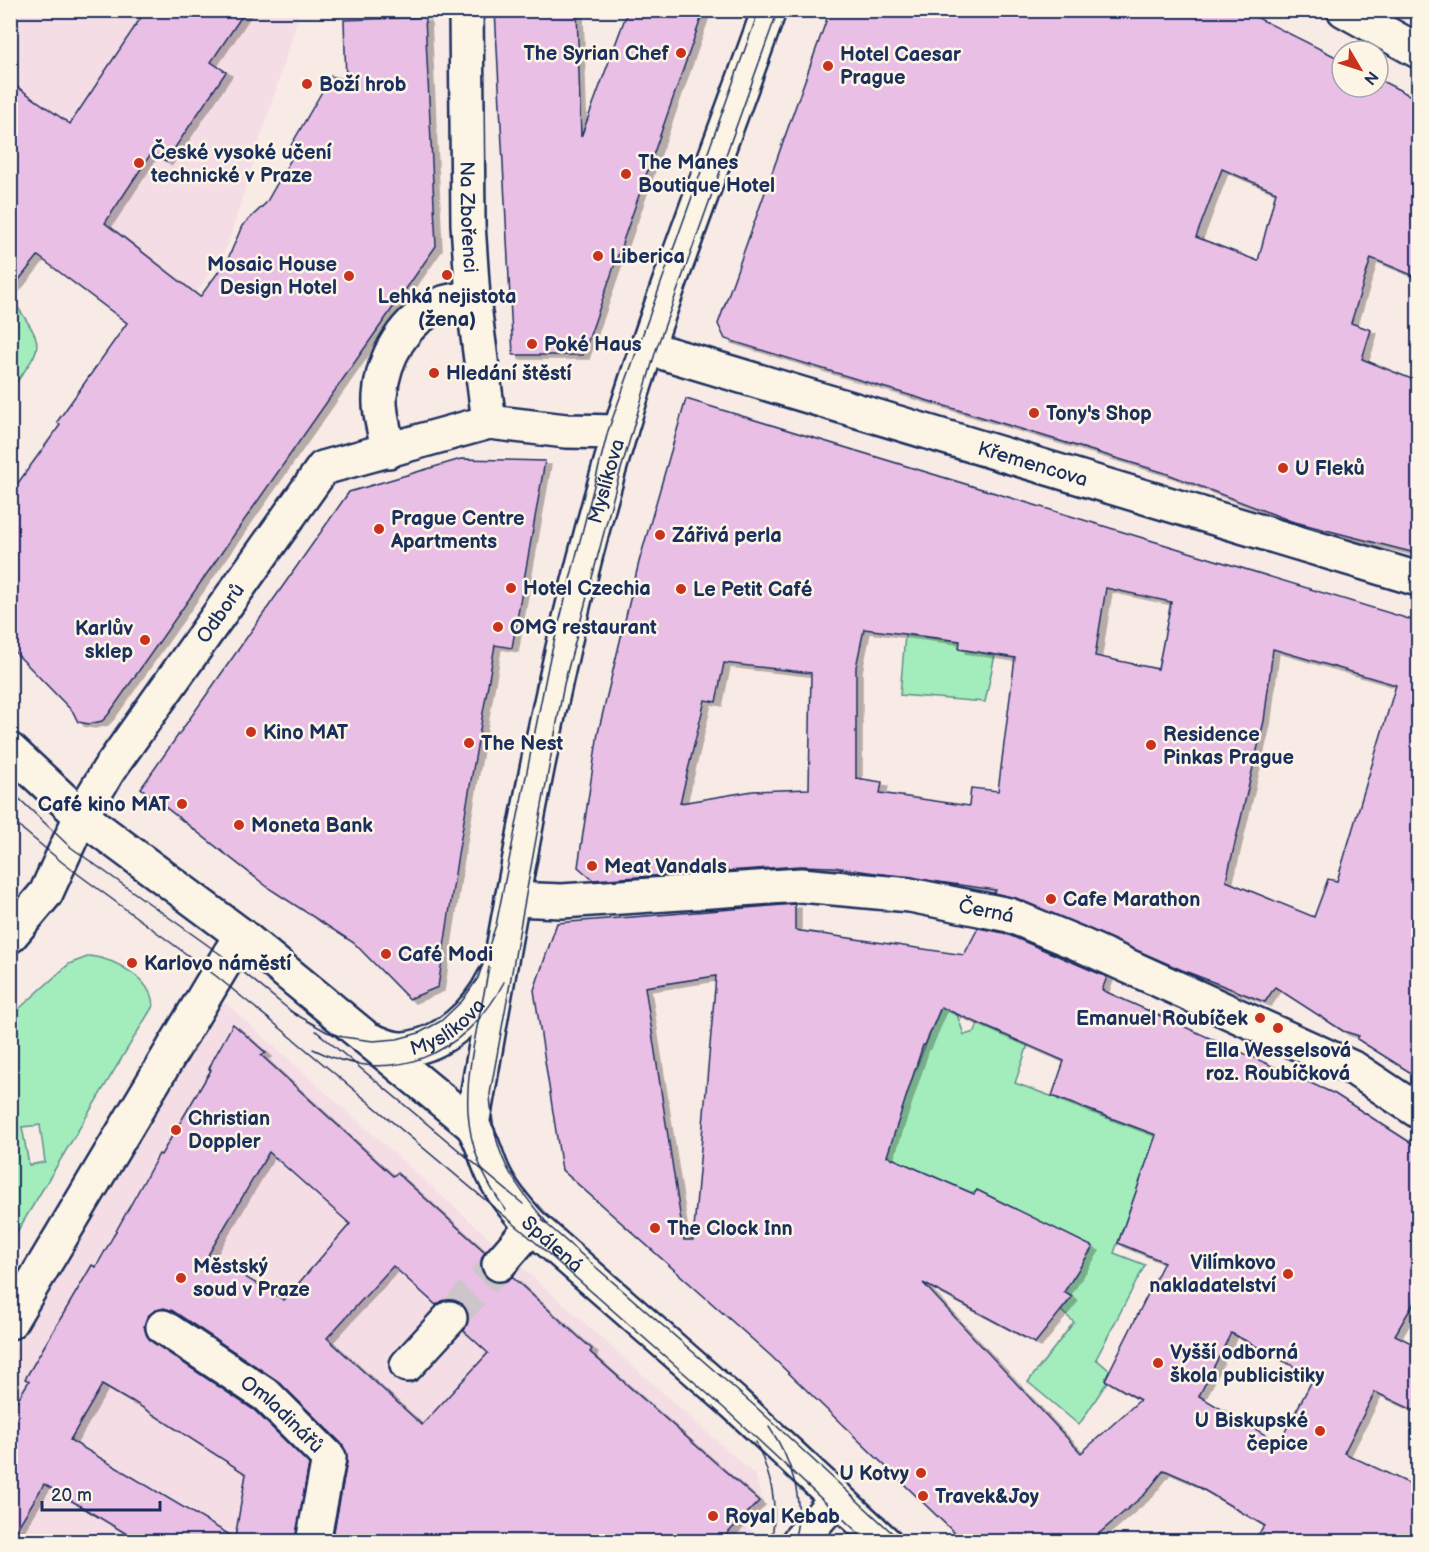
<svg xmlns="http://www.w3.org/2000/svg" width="1429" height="1552" font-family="'Balsamiq Sans',sans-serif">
<defs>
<filter id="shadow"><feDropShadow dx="6" dy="4" stdDeviation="0" flood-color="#0004"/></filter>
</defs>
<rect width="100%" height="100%" fill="#f8eae5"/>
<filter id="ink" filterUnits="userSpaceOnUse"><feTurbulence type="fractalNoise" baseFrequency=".0167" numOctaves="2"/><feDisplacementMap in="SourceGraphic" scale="12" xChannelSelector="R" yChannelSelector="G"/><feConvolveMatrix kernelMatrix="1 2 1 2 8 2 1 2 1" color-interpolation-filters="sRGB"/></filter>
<g filter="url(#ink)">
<g fill="#f4dde5">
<path d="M10,11h290l-73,236 -31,46 -185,-142z"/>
<path d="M224,1002l531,473 9,31 -18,36 -735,-1 -1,-183z"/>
</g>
<g fill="#a3edbc" stroke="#5f8e8d" stroke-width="1.5" fill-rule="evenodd">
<path d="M11,297c33,51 36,43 0,93z"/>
<path d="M905,635l55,6 -1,8 36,6 -10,47 -85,-7z"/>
<path d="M90,956c24,3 62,22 63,50l-142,236v-226l58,-52zM40,1125l5,37 -16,3 -7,-38z"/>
<path d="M941,1007l16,7 7,21 11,-3 3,-9 50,22 -13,38 142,52 -43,118 31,12 -49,94 14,12 -5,9 2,2 -28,43 -51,-43 46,-60 -13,-11 11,-14 -8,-5 28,-45 -115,-57 -3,4 -93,-40z"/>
</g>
<g fill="#eabfe6" stroke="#1b2f5e" stroke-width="1.5" fill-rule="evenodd" filter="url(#shadow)">
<path d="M146,10h100l-35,52 15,10 -60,89 -14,-9 -47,71 95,74 28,-38 14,-33 24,-23 29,-51 -6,-3 42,-73 15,4 -2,-60 81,-3 11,229 -328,469 -6,6 -13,3 -11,-2 -5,-10 -63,-65v-153l50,-69 -3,-3 70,-99 -89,-67 -28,35v-209l60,42z"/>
<path d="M495,10h82l4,127 47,-127h76l-121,345h-70z"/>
<path d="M830,10h412l100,50v27h36v-8l41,21v178l-48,-20 -20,65 20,7 -9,29 57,23v172l-128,-33 -126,-48 -440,-134 -7,-15zM1222,169l54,23 -18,69 -62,-24z"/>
<path d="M686,399l733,223v456l-62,-39 2,-3 -16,-5 -68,-44 -10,15 -83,-32 -166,-72 -22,-5 2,-3 -163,-23 -33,-1 -207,14 -15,-13 20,-134 41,-171zM1106,588l65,14 -13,67 -63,-13zM864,629l96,12 -1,8 56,9 -17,133 -27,-3 -2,18 -89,-13 2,-11 -26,-4v-111zM1273,649l123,36 -59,196 -9,-2 -14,38 -88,-36 38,-160zM724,663l87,10 -2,116 -56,2 -73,12 25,-103 11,2z"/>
<path d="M461,459l84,2 -33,187 -17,-3 -37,209 -20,133 -29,12 -55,-56 -84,-54 -129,-101 208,-296z"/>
<path d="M795,904v26l169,25 14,-27 26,5 103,44 -5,13 233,104 84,54v146l-24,41 24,12v66l-44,-21 -31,61 75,35v54h-167l13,-16 -78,-46 -23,-10 -19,24 -56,48h-125l-194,-187 -208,-185 -28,-180 23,-67zM716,976l-23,264h-9l-39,-253zM941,1007l123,54 -12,35 104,39 -38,108 46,19 -59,118 35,20 -59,53 -158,-170 112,60 37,-46 -8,-5 29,-45 -116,-57 -3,4 -87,-38 36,-111h2zM1231,1333l83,44 -35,66 -80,-47z"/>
<path d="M233,1024l33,29 -5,2 132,121 4,-3 88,79 -4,9 1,10 4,7 10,4h9l7,-5 80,72 -2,3 169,149 -40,41h-387l15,-80 -4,-17 -65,-64 -105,-70 -9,-3 -10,3 -7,6 -3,9 3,10 5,6 103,69 54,53 -14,78h-155l-96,-58 -34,56v-128l19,-31 -4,-2 67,-114 4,2 63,-113 2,1 50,-85 -2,-1 4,-9zM269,1152l81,72 -66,76 -76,-45zM393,1266l43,39 8,-5h9l10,5 5,8v8l-4,10 24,22 -66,72 -95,-87zM102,1385l29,17v-2l115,74 -11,64 -165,-98z"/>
</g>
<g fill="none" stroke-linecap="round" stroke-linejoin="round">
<path stroke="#ccc5ca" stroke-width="33" stroke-dasharray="33 16" stroke-linecap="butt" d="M450,1318l49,-54"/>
<g stroke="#1b2f5e" stroke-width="38">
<g id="minor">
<path id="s1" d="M466,10l2,214 5,74 16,124"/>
<path d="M1344,10l74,41"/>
<path id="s2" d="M648,348l770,231"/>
<path id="s3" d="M620,432l-54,-1 -77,-9 -166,46 -215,303 -27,45 160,119 231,190c11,15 13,31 21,48 9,20 24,37 39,53l201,176 151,140"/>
<path d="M389,451c-4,-18 -10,-37 -9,-55 3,-39 24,-76 61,-92 9,-4 22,-5 32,-6"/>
<path id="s4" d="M512,899l50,2 239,-16 109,10 99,20 68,28 278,126 63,42"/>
<path id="s5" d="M373,1041c10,4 20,9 31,8 39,-3 74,-37 90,-70"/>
<path id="s6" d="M472,1125c41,-233 79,-466 148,-693 43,-142 99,-281 149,-422"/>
<path d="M499,1264l33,-38"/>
<path d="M10,1322l231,-387"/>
<path id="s7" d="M163,1327l104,69 62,62 -16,84"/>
<path d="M407,1365l43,-47"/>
<path d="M798,1542l39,-44"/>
</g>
</g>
<g stroke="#1b2f5e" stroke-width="38">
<path id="major" d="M10,750l71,66 -35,77 -36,43"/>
</g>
<use href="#minor" stroke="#fcf5e5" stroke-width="33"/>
<use href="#major" stroke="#fcf5e5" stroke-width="33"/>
<g stroke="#1b2f5e" stroke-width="1.5">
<path d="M10,790l59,56 158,113 70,57"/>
<path d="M10,819l53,44 153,113 69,56 241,202 200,176 142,132"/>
<path d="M489,967c-16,92 -46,160 17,243"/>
<path d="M290,1011l37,21 16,5 30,4 24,-2 22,-6 22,-12 21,-20 16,-23 18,-53 53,-263 59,-231 151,-421"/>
<path d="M316,1031l207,173"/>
<path d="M313,1049c76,39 153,7 191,-67"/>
<path d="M542,1220l214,187 146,135"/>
<path d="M548,1224c-38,-44 -55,-70 -58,-130l74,-410 53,-201 39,-133 122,-340"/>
<path d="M769,1427c22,31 38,77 24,115"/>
<path d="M756,1442c15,34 23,62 15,100"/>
<path d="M803,1542c27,-9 56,-11 83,0"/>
</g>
</g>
</g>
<g fill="#c8321e" stroke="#fcf5e5" stroke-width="2">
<circle cx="681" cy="53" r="6"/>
<circle cx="828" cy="66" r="6"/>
<circle cx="307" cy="84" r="6"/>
<circle cx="139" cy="163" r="6"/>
<circle cx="626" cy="174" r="6"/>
<circle cx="598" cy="256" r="6"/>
<circle cx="447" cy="275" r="6"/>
<circle cx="349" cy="276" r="6"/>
<circle cx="532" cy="344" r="6"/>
<circle cx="434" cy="373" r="6"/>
<circle cx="1034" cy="413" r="6"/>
<circle cx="1283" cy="468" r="6"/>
<circle cx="379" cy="529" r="6"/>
<circle cx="660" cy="535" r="6"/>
<circle cx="511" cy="588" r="6"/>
<circle cx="681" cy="589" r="6"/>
<circle cx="498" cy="627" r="6"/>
<circle cx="145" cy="640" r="6"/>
<circle cx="251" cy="732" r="6"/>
<circle cx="469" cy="743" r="6"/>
<circle cx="1151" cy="745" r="6"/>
<circle cx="182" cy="804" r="6"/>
<circle cx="239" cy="825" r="6"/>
<circle cx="592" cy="866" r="6"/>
<circle cx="1051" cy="899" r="6"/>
<circle cx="386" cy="954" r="6"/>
<circle cx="132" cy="963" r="6"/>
<circle cx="1260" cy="1018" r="6"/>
<circle cx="1278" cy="1028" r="6"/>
<circle cx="176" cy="1130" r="6"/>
<circle cx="655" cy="1228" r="6"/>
<circle cx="1288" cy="1274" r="6"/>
<circle cx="181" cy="1278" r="6"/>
<circle cx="1158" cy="1363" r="6"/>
<circle cx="1320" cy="1431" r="6"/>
<circle cx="921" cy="1473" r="6"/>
<circle cx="923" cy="1496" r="6"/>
<circle cx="713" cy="1516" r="6"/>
</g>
<g text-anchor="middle" stroke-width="5" stroke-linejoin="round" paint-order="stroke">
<g font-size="20" font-weight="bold" fill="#1b2f5e" stroke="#fcf5e5" text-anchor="start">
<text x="669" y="60" text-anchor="end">The Syrian Chef</text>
<text x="840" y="61">Hotel Caesar<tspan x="840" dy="23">Prague</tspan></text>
<text x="319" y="91">Boží hrob</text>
<text x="151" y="159">České vysoké učení<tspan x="151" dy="23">technické v Praze</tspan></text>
<text x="638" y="169">The Manes<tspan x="638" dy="23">Boutique Hotel</tspan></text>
<text x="610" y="263">Liberica</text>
<text x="337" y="271" text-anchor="end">Mosaic House<tspan x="337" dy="23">Design Hotel</tspan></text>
<text x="447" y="303" text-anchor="middle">Lehká nejistota<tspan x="447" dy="23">(žena)</tspan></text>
<text x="544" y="351">Poké Haus</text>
<text x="446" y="380">Hledání štěstí</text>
<text x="1046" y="420">Tony's Shop</text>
<text x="1295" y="475">U Fleků</text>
<text x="391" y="525">Prague Centre<tspan x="391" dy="23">Apartments</tspan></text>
<text x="672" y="542">Zářivá perla</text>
<text x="523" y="595">Hotel Czechia</text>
<text x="693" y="596">Le Petit Café</text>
<text x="510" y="634">OMG restaurant</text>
<text x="133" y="635" text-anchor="end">Karlův<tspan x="133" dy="23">sklep</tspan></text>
<text x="263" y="739">Kino MAT</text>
<text x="1163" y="741">Residence<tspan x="1163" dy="23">Pinkas Prague</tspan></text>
<text x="481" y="750">The Nest</text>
<text x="170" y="811" text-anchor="end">Café kino MAT</text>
<text x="251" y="832">Moneta Bank</text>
<text x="604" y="873">Meat Vandals</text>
<text x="1063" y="906">Cafe Marathon</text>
<text x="398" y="961">Café Modi</text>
<text x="144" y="970">Karlovo náměstí</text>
<text x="1248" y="1025" text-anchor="end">Emanuel Roubíček</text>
<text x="1278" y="1057" text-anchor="middle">Ella Wesselsová<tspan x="1278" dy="23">roz. Roubíčková</tspan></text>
<text x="188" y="1125">Christian<tspan x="188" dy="23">Doppler</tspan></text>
<text x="667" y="1235">The Clock Inn</text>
<text x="1276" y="1269" text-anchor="end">Vilímkovo<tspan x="1276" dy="23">nakladatelství</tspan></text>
<text x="193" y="1273">Městský<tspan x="193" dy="23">soud v Praze</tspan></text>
<text x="1170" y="1359">Vyšší odborná<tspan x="1170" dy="23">škola publicistiky</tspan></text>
<text x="1308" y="1427" text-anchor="end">U Biskupské<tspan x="1308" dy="23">čepice</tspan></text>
<text x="909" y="1480" text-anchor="end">U Kotvy</text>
<text x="935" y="1503">Travek&amp;Joy</text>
<text x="725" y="1523">Royal Kebab</text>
</g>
<g font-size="20" fill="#1b2f5e" stroke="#fcf5e5">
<text dy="7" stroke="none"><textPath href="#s1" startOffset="207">Na Zbořenci</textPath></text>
<text dy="7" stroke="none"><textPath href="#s2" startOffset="402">Křemencova</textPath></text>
<text dy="7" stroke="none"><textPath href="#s6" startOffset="658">Myslíkova</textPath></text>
<text transform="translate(220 613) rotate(-55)" y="7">Odborů</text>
<text dy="7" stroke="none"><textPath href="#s4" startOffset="477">Černá</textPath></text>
<text dy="7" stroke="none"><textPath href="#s5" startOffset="82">Myslíkova</textPath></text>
<text dy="7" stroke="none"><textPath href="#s3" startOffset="1372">Spálená</textPath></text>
<text dy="7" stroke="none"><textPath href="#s7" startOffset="148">Omladinářů</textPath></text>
</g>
</g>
<rect width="1429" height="1552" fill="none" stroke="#fcf5e5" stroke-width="36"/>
<rect x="18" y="18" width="1393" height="1516" fill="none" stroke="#1b2f5e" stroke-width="2" filter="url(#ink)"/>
<g transform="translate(1360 69) rotate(129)"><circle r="28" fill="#fcf5e5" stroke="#a2a6af" stroke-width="1.5"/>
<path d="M0-4.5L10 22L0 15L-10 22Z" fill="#c8321e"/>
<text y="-9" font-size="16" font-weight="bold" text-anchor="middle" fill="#1b2f5e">N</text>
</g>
<path d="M42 1501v9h118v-9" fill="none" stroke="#1b2f5e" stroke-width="3"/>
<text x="51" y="1501" font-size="18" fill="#1b2f5e" stroke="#fcf5e5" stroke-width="4.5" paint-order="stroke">20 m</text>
</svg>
